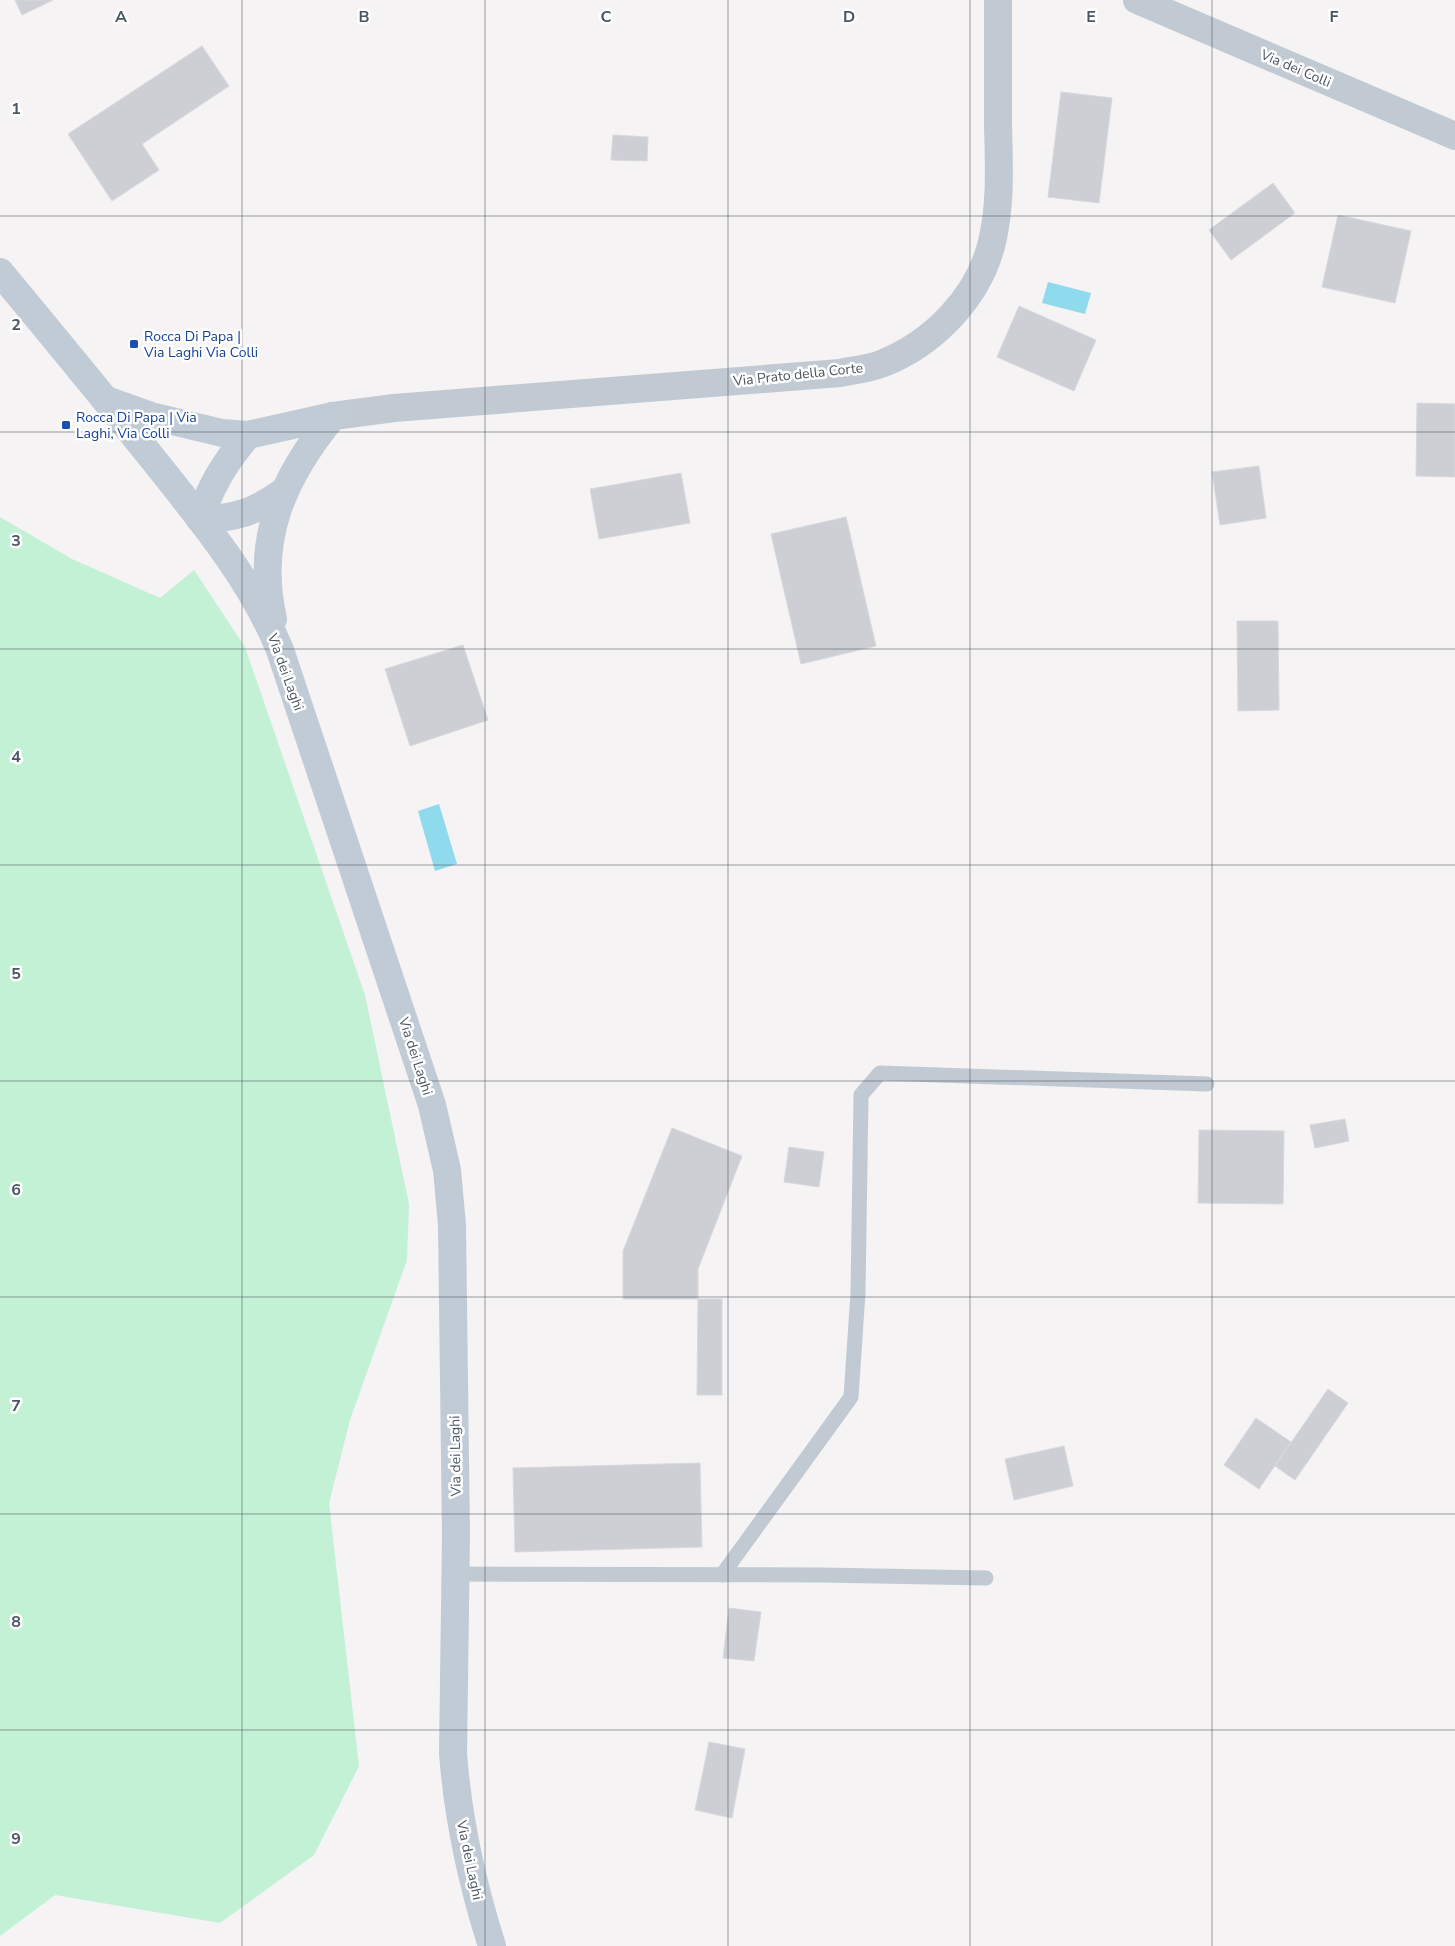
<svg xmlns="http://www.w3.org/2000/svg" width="1455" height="1946" font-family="'Nunito Sans',sans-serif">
<rect width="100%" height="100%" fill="#f5f3f3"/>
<path fill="#c3f1d5" d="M0,517l72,42 88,39 34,-28 51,77 120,348 44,209 -2,56 -57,160 -21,83 30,263 -45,89 -94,68 -165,-28 -55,41z"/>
<g fill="#90daee">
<path d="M1048,282l43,11 -6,21 -43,-11z"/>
<path d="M439,804l18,60 -22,7 -17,-60z"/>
</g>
<g fill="#cdcfd5" stroke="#d7d9de">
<path d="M15,0h38l-31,15z"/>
<path d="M202,46l27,40 -87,58 17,26 -47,31 -44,-67z"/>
<path d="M1061,92l51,6 -13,105 -51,-6z"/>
<path d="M613,135l35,2 -1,24 -36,-1z"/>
<path d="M1273,183l22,30 -64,47 -22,-30z"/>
<path d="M1338,215l73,16 -16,72 -73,-16z"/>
<path d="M1019,306l77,34 -22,51 -77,-34z"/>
<path d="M1417,403l38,1v73l-39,-1z"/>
<path d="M1259,466l7,52 -46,7 -8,-53z"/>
<path d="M681,473l9,50 -91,16 -9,-50z"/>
<path d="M846,517l30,129 -75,18 -30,-130z"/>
<path d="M1237,621h41l1,89 -41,1z"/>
<path d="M463,645l25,75 -78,26 -25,-77z"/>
<path d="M1345,1119l4,22 -34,7 -5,-23z"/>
<path d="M672,1128l70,28 -44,113v30h-75v-48z"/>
<path d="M1199,1130l85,1 -1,73 -85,-1z"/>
<path d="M789,1147l35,5 -5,35 -35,-5z"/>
<path d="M698,1299h24v96h-25z"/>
<path d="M1328,1389l20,14 -53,77 -20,-14z"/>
<path d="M1256,1418l35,24 -32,47 -35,-24z"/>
<path d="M1064,1446l9,40 -59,14 -9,-41z"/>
<path d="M700,1463l2,84 -187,5 -2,-84z"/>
<path d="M729,1608l32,4 -7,49 -31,-3z"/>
<path d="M709,1742l36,7 -13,69 -37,-8z"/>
</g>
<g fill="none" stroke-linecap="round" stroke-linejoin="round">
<g stroke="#c1cad2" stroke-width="15">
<path d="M456,1574l366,1 164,3"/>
<path d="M722,1575l129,-178 7,-104 3,-198 19,-22 327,11"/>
</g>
<g stroke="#c1cad2" stroke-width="28">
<path d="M1137,0l318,136"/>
<path d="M333,416l61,-8 446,-35c13,-3 28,-4 41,-9 52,-20 98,-67 111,-122 9,-38 7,-78 6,-117 0,-41 0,-83 0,-125"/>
</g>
<g stroke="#c1cbd6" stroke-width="28">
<path d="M0,272c53,64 105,127 157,192 46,58 95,117 123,186l152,455 15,65 5,55 4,310 -3,218c5,67 19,130 39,193"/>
<path d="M106,400l45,16 71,17 26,2 85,-19"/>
<path d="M200,519c10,-33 26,-58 48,-84"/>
<path d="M200,519c34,0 55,-7 83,-27"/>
<path d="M273,619c-18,-80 10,-142 60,-203"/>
</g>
</g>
<path fill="none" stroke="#4a5661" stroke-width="1" stroke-opacity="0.55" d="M242,0v1946M485,0v1946M728,0v1946M970,0v1946M1212,0v1946M0,216h1455M0,432h1455M0,649h1455M0,865h1455M0,1081h1455M0,1297h1455M0,1514h1455M0,1730h1455"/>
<g fill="#1a4fb4" stroke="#fff" stroke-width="2">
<rect x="129" y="339" width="10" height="10" rx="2.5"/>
<rect x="61" y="420" width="10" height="10" rx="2.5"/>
</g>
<g text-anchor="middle" stroke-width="5" stroke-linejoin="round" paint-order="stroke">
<g font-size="14" fill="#4a5661" stroke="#fff">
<text transform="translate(1296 68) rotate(23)" y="5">Via dei Colli</text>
<text transform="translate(798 374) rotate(-6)" y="5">Via Prato della Corte</text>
<text transform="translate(286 672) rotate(70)" y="5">Via dei Laghi</text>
<text transform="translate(416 1056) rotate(72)" y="5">Via dei Laghi</text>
<text transform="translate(455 1456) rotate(-91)" y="5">Via dei Laghi</text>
<text transform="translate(470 1860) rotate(78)" y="5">Via dei Laghi</text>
</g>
<g font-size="14" fill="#164399" stroke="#fff" text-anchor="start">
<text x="144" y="341">Rocca Di Papa |<tspan x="144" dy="16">Via Laghi Via Colli</tspan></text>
<text x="76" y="422">Rocca Di Papa | Via<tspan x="76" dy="16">Laghi, Via Colli</tspan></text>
</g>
</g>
<g font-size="16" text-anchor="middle" font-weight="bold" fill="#4a5661" stroke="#fff" stroke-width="5" stroke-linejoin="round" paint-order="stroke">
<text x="121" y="22">A</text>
<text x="364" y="22">B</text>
<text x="606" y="22">C</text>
<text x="849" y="22">D</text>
<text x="1091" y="22">E</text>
<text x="1334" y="22">F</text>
<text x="16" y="114">1</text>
<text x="16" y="330">2</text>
<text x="16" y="546">3</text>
<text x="16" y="762">4</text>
<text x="16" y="979">5</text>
<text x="16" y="1195">6</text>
<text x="16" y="1411">7</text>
<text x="16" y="1627">8</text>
<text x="16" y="1844">9</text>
</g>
</svg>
